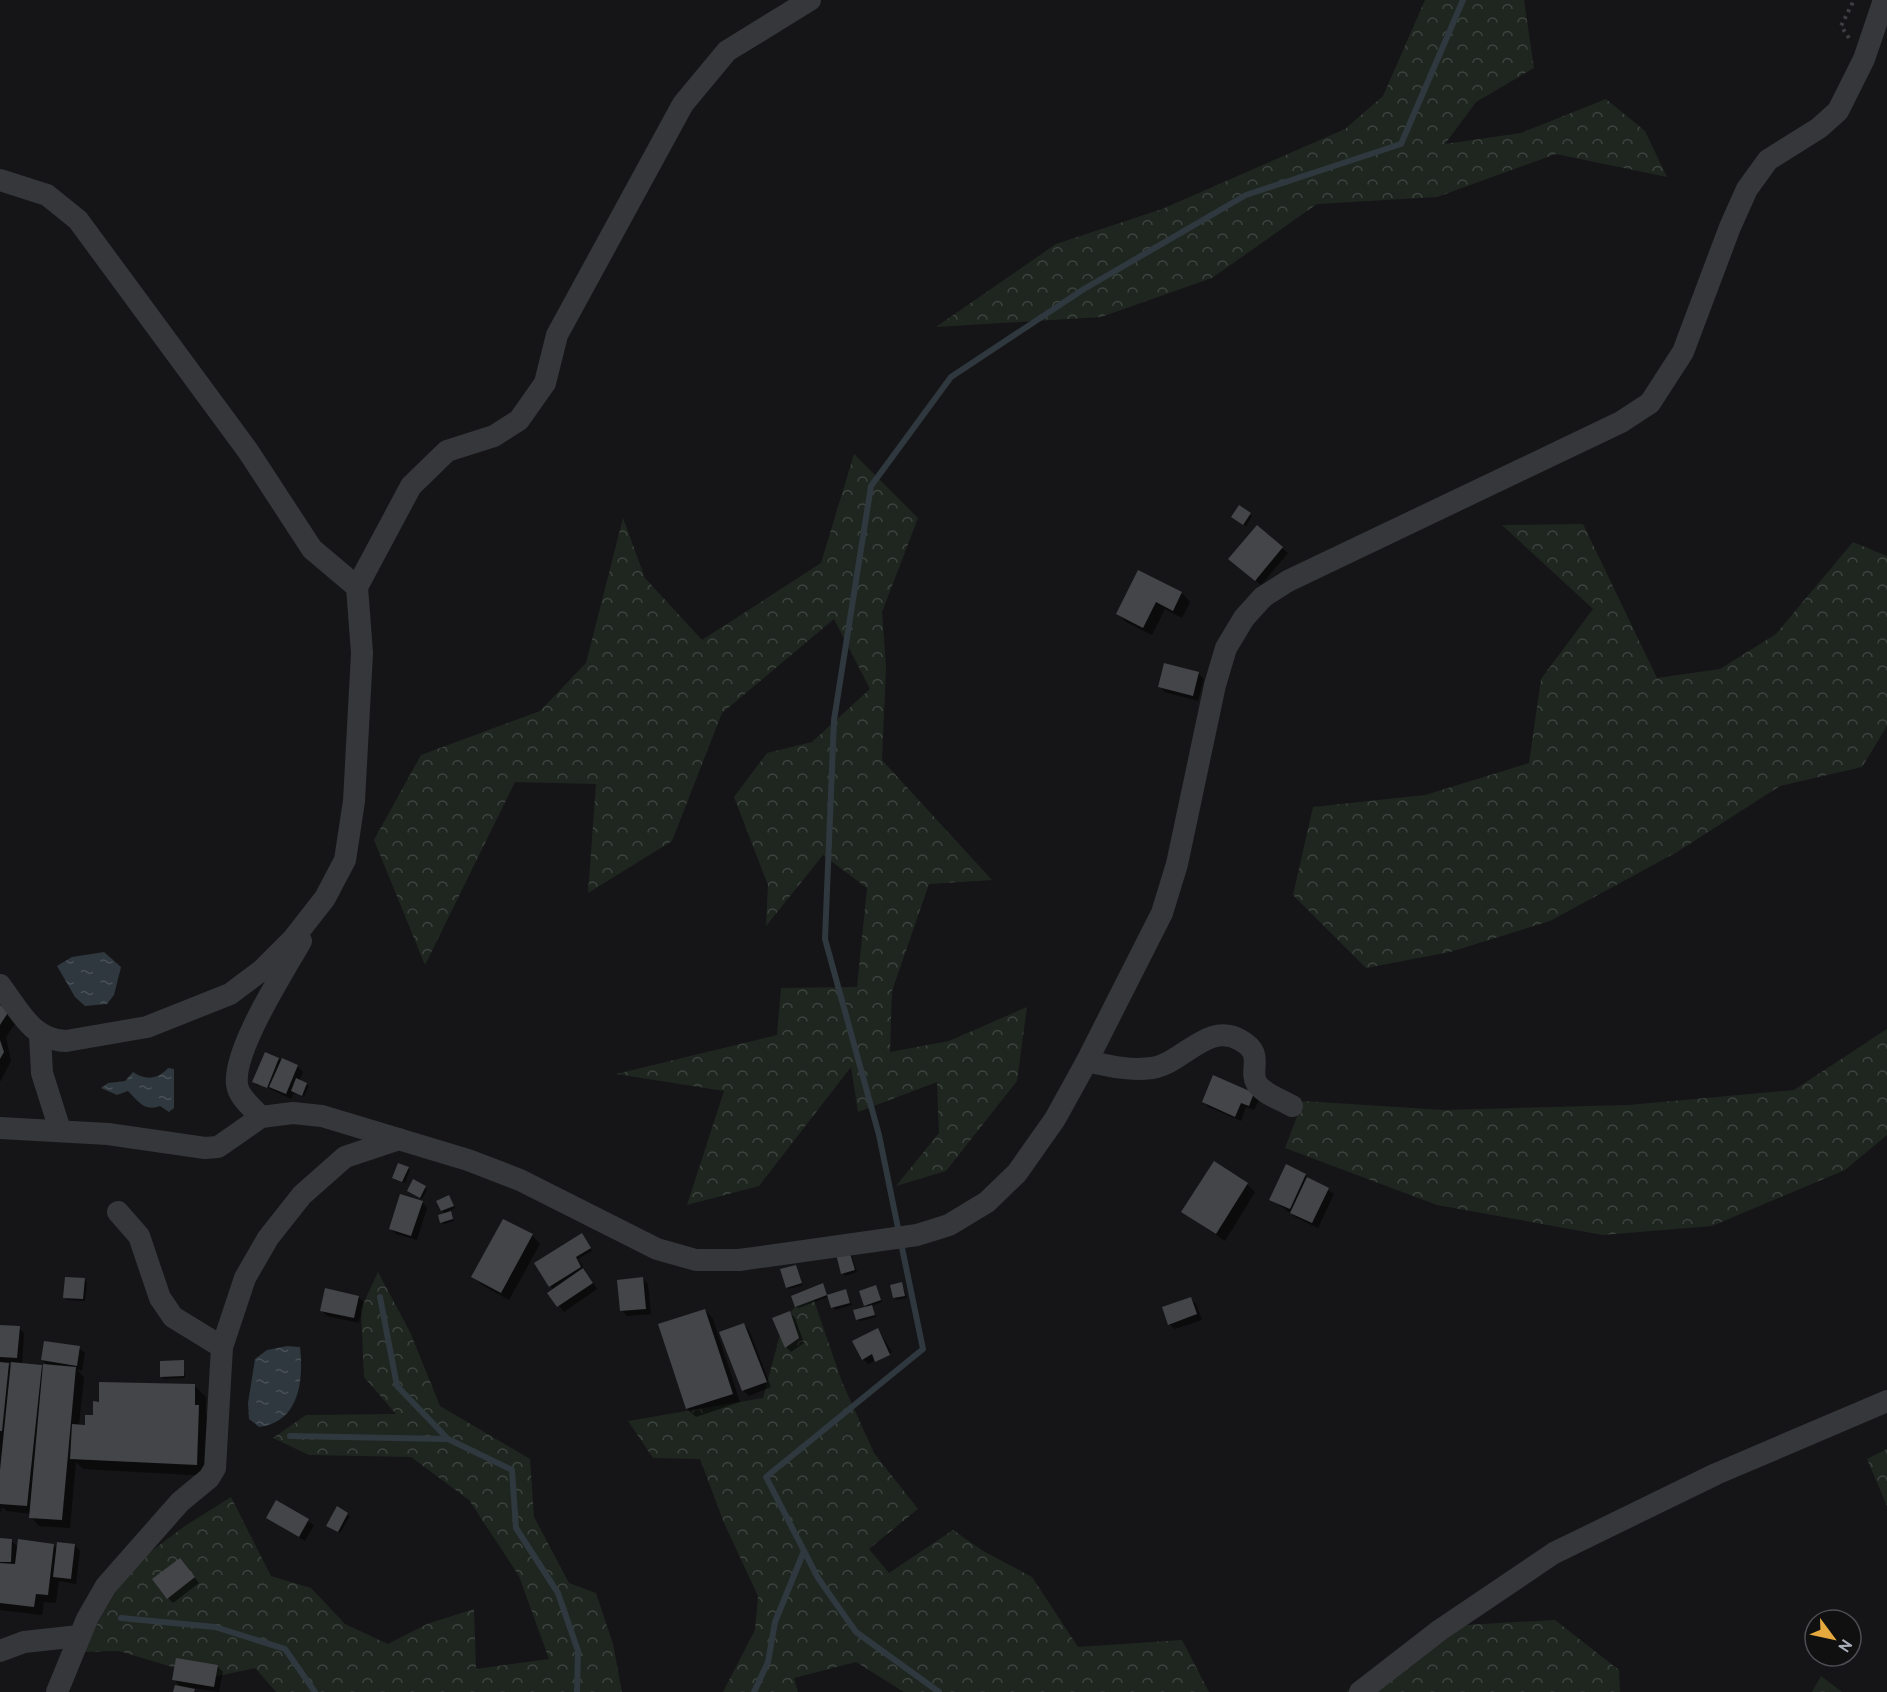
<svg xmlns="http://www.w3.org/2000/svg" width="1887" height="1692" font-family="Overpass,sans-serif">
<defs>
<pattern id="forest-crowns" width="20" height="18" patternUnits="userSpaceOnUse" patternTransform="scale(1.5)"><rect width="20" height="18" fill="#1f2620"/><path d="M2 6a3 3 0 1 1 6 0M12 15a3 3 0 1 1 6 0" fill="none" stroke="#3d433e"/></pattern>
<pattern id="water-ripples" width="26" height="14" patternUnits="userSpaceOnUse" patternTransform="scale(1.5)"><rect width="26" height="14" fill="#2f383e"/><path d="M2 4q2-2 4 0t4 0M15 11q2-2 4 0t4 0" fill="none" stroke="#4a5258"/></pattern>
</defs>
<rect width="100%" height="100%" fill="#151517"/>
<g fill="url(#forest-crowns)">
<path d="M1425,0h99l10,68 -58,34 -31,42 76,-11 85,-34 39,32 22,46 -111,-23 -119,43 -120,7 -105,74 -111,39 -165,10 120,-83 106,-35 183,-80 38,-33z"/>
<path d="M854,454l64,64 -36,94 4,55 -4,93 110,120 -63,4 -37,107 -2,61 59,-11 78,-34 -10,74 -71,90 -50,15 43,-53 -2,-51 -79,30 -7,-45 -92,119 -72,19 37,-114 -108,-17 161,-39 4,-47 76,-1 10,-99 -44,-33 -57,71 2,-41 -34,-88 33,-44 45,-11 58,-53 -36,-70 -112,94 -50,128 -84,52 8,-109 -81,-2 -90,183 -51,-125 47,-85 119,-44 46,-48 37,-145 22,60 57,62 119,-77z"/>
<path d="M1583,524l74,154 63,-9 56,-35 77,-92 34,14v170l-25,41 -82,19 -103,66 -127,69 -100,31 -84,16 -73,-73 20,-88 112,-12 104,-32 12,-84 52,-70 -91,-84z"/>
<path d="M1887,1029v106l-42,35 -133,56 -109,9 -166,-30 -152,-57 18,-47 141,9 184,-5 166,-15z"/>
<path d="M378,1272l32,60 30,74 90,53 4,58 35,66 27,10 17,51 9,48h-346l-21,-24 -46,10 -90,-27 -38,1 49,-85 55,-41 46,-29 40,79 40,12 34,36 43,20 39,-20 47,-15 2,60 73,-10 -30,-83 -50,-76 -58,-43 -102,-2 -36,-17 33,-23 90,-1 -32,-37 -3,-68z"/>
<path d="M810,1289l32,93 32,71 44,56 -49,40 20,24 64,-43 30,21 49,26 46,70 104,-7 27,52h-305l-48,-30 -62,16 4,14h-75l32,-62 3,-34 -34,-73 -24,-64 -47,-1 -25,-37 135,-23 21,-78z"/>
<path d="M1887,1449v57l-20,-47z"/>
<path d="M1555,1620l64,50 1,22h-274l101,-66z"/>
<path d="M1821,1676l21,16h-30z"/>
</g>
<g fill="url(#water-ripples)">
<path d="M104,952l17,15 -7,28 -7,9 -22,2 -10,-9 -18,-31 15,-9z"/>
<path d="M168,1068l6,1v39l-5,4 -9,-6c-16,6 -22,-5 -32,-15l-11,4 -16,-7 7,-5 17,-2 8,-9c13,9 25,7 35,-4z"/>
<path d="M287,1346l13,1c4,34 -1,75 -41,80l-10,-8 -1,-16 7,-44 12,-9z"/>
</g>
<g fill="#0007" fill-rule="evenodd">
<path d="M1250,514l2,2 -6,10 -11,-7z"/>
<path d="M1257,527l31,26 -27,32 -25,-21z"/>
<path d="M1139,572l43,21 8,9 -8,16 -17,-9 -13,26 -26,-13 -8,-8z"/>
<path d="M1199,674l5,5 -6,22 -33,-9 -5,-5z"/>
<path d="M0,1007l17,14 -11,16 5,24 -11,21z"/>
<path d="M278,1059l19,7 6,6 -4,9 10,5 -5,11 -10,-4 -3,6 -33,-16v3l-4,-5z"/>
<path d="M1254,1094l5,6 -5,10 -8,-3 -5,14 -32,-14 -6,-5z"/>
<path d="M408,1168l2,2 -5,13 -11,-6z"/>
<path d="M1305,1175l29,19 -16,34 -21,-10 -26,-19z"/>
<path d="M1247,1184l8,8 -30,49 -42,-29z"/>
<path d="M425,1188l2,2 -5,9 -11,-6z"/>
<path d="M449,1197l6,11 -6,3 5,10 -10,3 -2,-2 3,-8 -3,-3z"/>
<path d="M422,1202l5,6 -10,32 -21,-6 -6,-6z"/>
<path d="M532,1235l8,9 -31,56 -27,-15 -9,-8z"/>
<path d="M584,1237l8,14 -14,8 19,30 -33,23 -15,-19 5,-3 -4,-4z"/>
<path d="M851,1254l6,18 -12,4 -2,-3z"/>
<path d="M796,1266l7,19 -14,4 -2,-2z"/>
<path d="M643,1279l5,5 3,30 -24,2 -5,-6z"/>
<path d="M84,1280l3,2 -2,19 -18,-1 -2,-3z"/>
<path d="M902,1284l5,14 -10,2 -3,-2z"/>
<path d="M824,1287l3,9 19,-5 6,14 -17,5 -7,-13 -30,11 -2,-2z"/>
<path d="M876,1287l6,15 -11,4 5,11 -16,4 -3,-2 11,-11 -3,-3z"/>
<path d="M358,1297l6,5 -5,21 -32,-7 -6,-6z"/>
<path d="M1190,1298l6,6 6,16 -27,9 -6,-5z"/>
<path d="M705,1310l8,9 27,83 -44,15 -9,-8z"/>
<path d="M789,1312l6,6 9,25 -13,9 -5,-5z"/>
<path d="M744,1324l5,6 22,57 -22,9 -6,-6z"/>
<path d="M0,1326l19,2 5,5 -2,32 19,1 3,4 5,-4 -7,-6 37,-12 6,5 -3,18 -5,-1 7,7 -5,49h7l8,-10 100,-31 12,12v17l4,4 -2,58 -125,-7 -7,-7 -6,66 -31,-2 -8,-9v-3l-24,-3 -5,-4 -2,7zM6,1362h6v6z"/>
<path d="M878,1330l14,22 -24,12 -5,-5z"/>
<path d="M183,1362l2,16 -21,1 -2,-3z"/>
<path d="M276,1502l38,23 -9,16 -38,-23z"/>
<path d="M337,1508l13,8 -10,17 -10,-6z"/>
<path d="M0,1540l11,1 8,7 34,-3 5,4 17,-4 5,6 -4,33 -17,-3 -3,22 -12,-1 -2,13 -42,-5z"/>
<path d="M185,1565l14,18 -26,20 -5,-5z"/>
<path d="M217,1666l6,6 -4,20 -39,-6 -6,-7z"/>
</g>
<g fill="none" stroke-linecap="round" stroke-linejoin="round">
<g stroke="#2f383e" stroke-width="6">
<path d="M899,1233l-20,-98 -54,-196 9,-219 37,-234 80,-109 133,-88 162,-94 155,-51 62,-144"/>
<path d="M901,1243l22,106 -157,128 52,101 38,54 83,60"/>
<path d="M380,1297l17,89 51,53 64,31 4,58 42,65 20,58 -1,41"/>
<path d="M290,1436l158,3"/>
<path d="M121,1618l94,9 70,22 30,43"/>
<path d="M754,1692l14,-30 7,-40 29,-71"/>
</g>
</g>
<g fill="#444549">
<path d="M1239,505l12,8 -8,12 -12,-8z"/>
<path d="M1257,525l26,22 -28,34 -27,-22z"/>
<path d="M1138,570l44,22 -9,19 -17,-9 -13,26 -27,-14z"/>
<path d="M1164,663l35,9 -6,24 -35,-9z"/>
<path d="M0,1005l9,6 -9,14z"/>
<path d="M0,1040l4,12 -4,7z"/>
<path d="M265,1052l14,6 -12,30 -15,-6z"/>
<path d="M282,1058l16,7 -12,29 -17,-7z"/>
<path d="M1213,1075l41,18 -5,13 -8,-3 -6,14 -33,-15z"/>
<path d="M296,1078l11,5 -5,13 -11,-5z"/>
<path d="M1214,1161l34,22 -32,51 -35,-22z"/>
<path d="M398,1163l11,4 -7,15 -10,-4z"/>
<path d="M1286,1164l20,10 -16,35 -21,-9z"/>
<path d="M1307,1177l22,11 -17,35 -22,-10z"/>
<path d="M413,1179l13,7 -6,12 -13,-7z"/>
<path d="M400,1194l23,7 -12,35 -22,-7z"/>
<path d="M449,1195l5,11 -13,5 -5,-10z"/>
<path d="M451,1211l2,8 -13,4 -2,-8z"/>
<path d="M503,1219l30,15 -32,59 -30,-16z"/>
<path d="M582,1233l9,15 -15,9 5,10 -32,20 -15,-24z"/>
<path d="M849,1250l6,20 -14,4 -5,-20z"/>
<path d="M796,1265l6,18 -16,5 -6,-19z"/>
<path d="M583,1268l10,15 -36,24 -10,-14z"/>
<path d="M65,1277l20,1 -2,21 -20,-1z"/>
<path d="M643,1277l3,32 -26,2 -3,-31z"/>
<path d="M902,1282l3,14 -12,2 -3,-13z"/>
<path d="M823,1283l4,12 -32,12 -4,-11z"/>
<path d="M876,1285l5,15 -17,6 -5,-15z"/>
<path d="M325,1288l34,8 -5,22 -34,-7z"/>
<path d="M846,1289l4,14 -19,5 -4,-13z"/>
<path d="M1191,1297l6,17 -29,11 -6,-18z"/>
<path d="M872,1305l3,10 -19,5 -3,-10z"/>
<path d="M705,1309l28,85 -47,15 -28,-85z"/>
<path d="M790,1311l9,27 -14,10 -13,-30z"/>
<path d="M744,1323l23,59 -25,9 -23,-59z"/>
<path d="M0,1325l20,1 -3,32 -17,-1z"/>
<path d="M878,1328l12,27 -15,7 -3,-8 -10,6 -10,-19z"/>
<path d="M44,1341l36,5 -3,20 -36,-6z"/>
<path d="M184,1360v16l-24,1v-16z"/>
<path d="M0,1362l9,1 -7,68h-2z"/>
<path d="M11,1362l31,3 -15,141 -27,-2v-34z"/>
<path d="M43,1364l33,3 -14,153 -33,-2z"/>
<path d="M99,1382l96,2v21h4l-2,60 -127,-6 2,-35 13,1v-10h8v-14l6,1z"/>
<path d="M276,1500l33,19 -10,18 -33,-19z"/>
<path d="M337,1506l11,7 -10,19 -12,-6z"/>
<path d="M0,1538l12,1 -1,23h-11z"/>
<path d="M18,1539l36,5 -6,51 -12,-1 -2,13 -34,-4v-40l15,1z"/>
<path d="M57,1542l18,2 -4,35 -18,-2z"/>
<path d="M180,1558l15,19 -28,22 -15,-20z"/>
<path d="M176,1658l42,7 -4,22 -42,-7z"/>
<path d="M175,1685l20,4 -1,3h-21z"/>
</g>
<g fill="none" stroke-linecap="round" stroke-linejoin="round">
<path stroke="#3c3e42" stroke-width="4" stroke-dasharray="3 4.5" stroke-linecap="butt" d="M1849,38l-8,-12 13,-26"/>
<g stroke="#36373b" stroke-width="22">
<path d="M0,180l47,15 31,25 170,231 64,98 45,38 5,66 -8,148 -9,59 -20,38 -32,41 -31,31 -32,24 -83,33 -81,14c-34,-1 -47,-31 -66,-56"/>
<path d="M357,587l54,-101 36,-35 47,-15 25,-16 26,-37 12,-48 126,-231 44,-53 83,-51"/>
<path d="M40,1036l2,37 18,57"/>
<path d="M1087,1061c22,5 43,10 65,7 30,-4 56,-47 88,-28 26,14 8,29 17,44 7,10 25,16 35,22"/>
<path d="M261,1117c-8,-9 -23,-20 -24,-33 -4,-34 46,-111 64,-143"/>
<path d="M0,1128l108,6 97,14 13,-1 43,-30 32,-4 29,3 146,44 52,20 137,69 39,11h43l178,-25 32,-10 38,-23 30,-29 38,-54 32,-58 75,-148 15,-49 38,-179 11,-37 18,-30 19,-21 25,-16 333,-159 29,-19 33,-51 47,-125 17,-38 21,-29 51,-32 19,-17 26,-52 20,-59"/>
<path d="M118,1212l21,24 21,62 13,19 49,30"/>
<path d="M0,1651l24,-9 55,-6"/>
<path d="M57,1692l30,-73 19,-33 74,-84 29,-24 6,-10 7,-121 23,-69 23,-40 34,-43 43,-38 54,-18"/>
<path d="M1360,1692l80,-62 114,-77 162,-79 171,-73"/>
</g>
</g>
<g transform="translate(1833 1638) rotate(123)"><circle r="28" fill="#101011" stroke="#4d4e53" stroke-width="1.5"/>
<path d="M0-4.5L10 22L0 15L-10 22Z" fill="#e5a93e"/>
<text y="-9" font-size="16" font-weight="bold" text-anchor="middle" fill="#a8acb6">N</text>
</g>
</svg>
